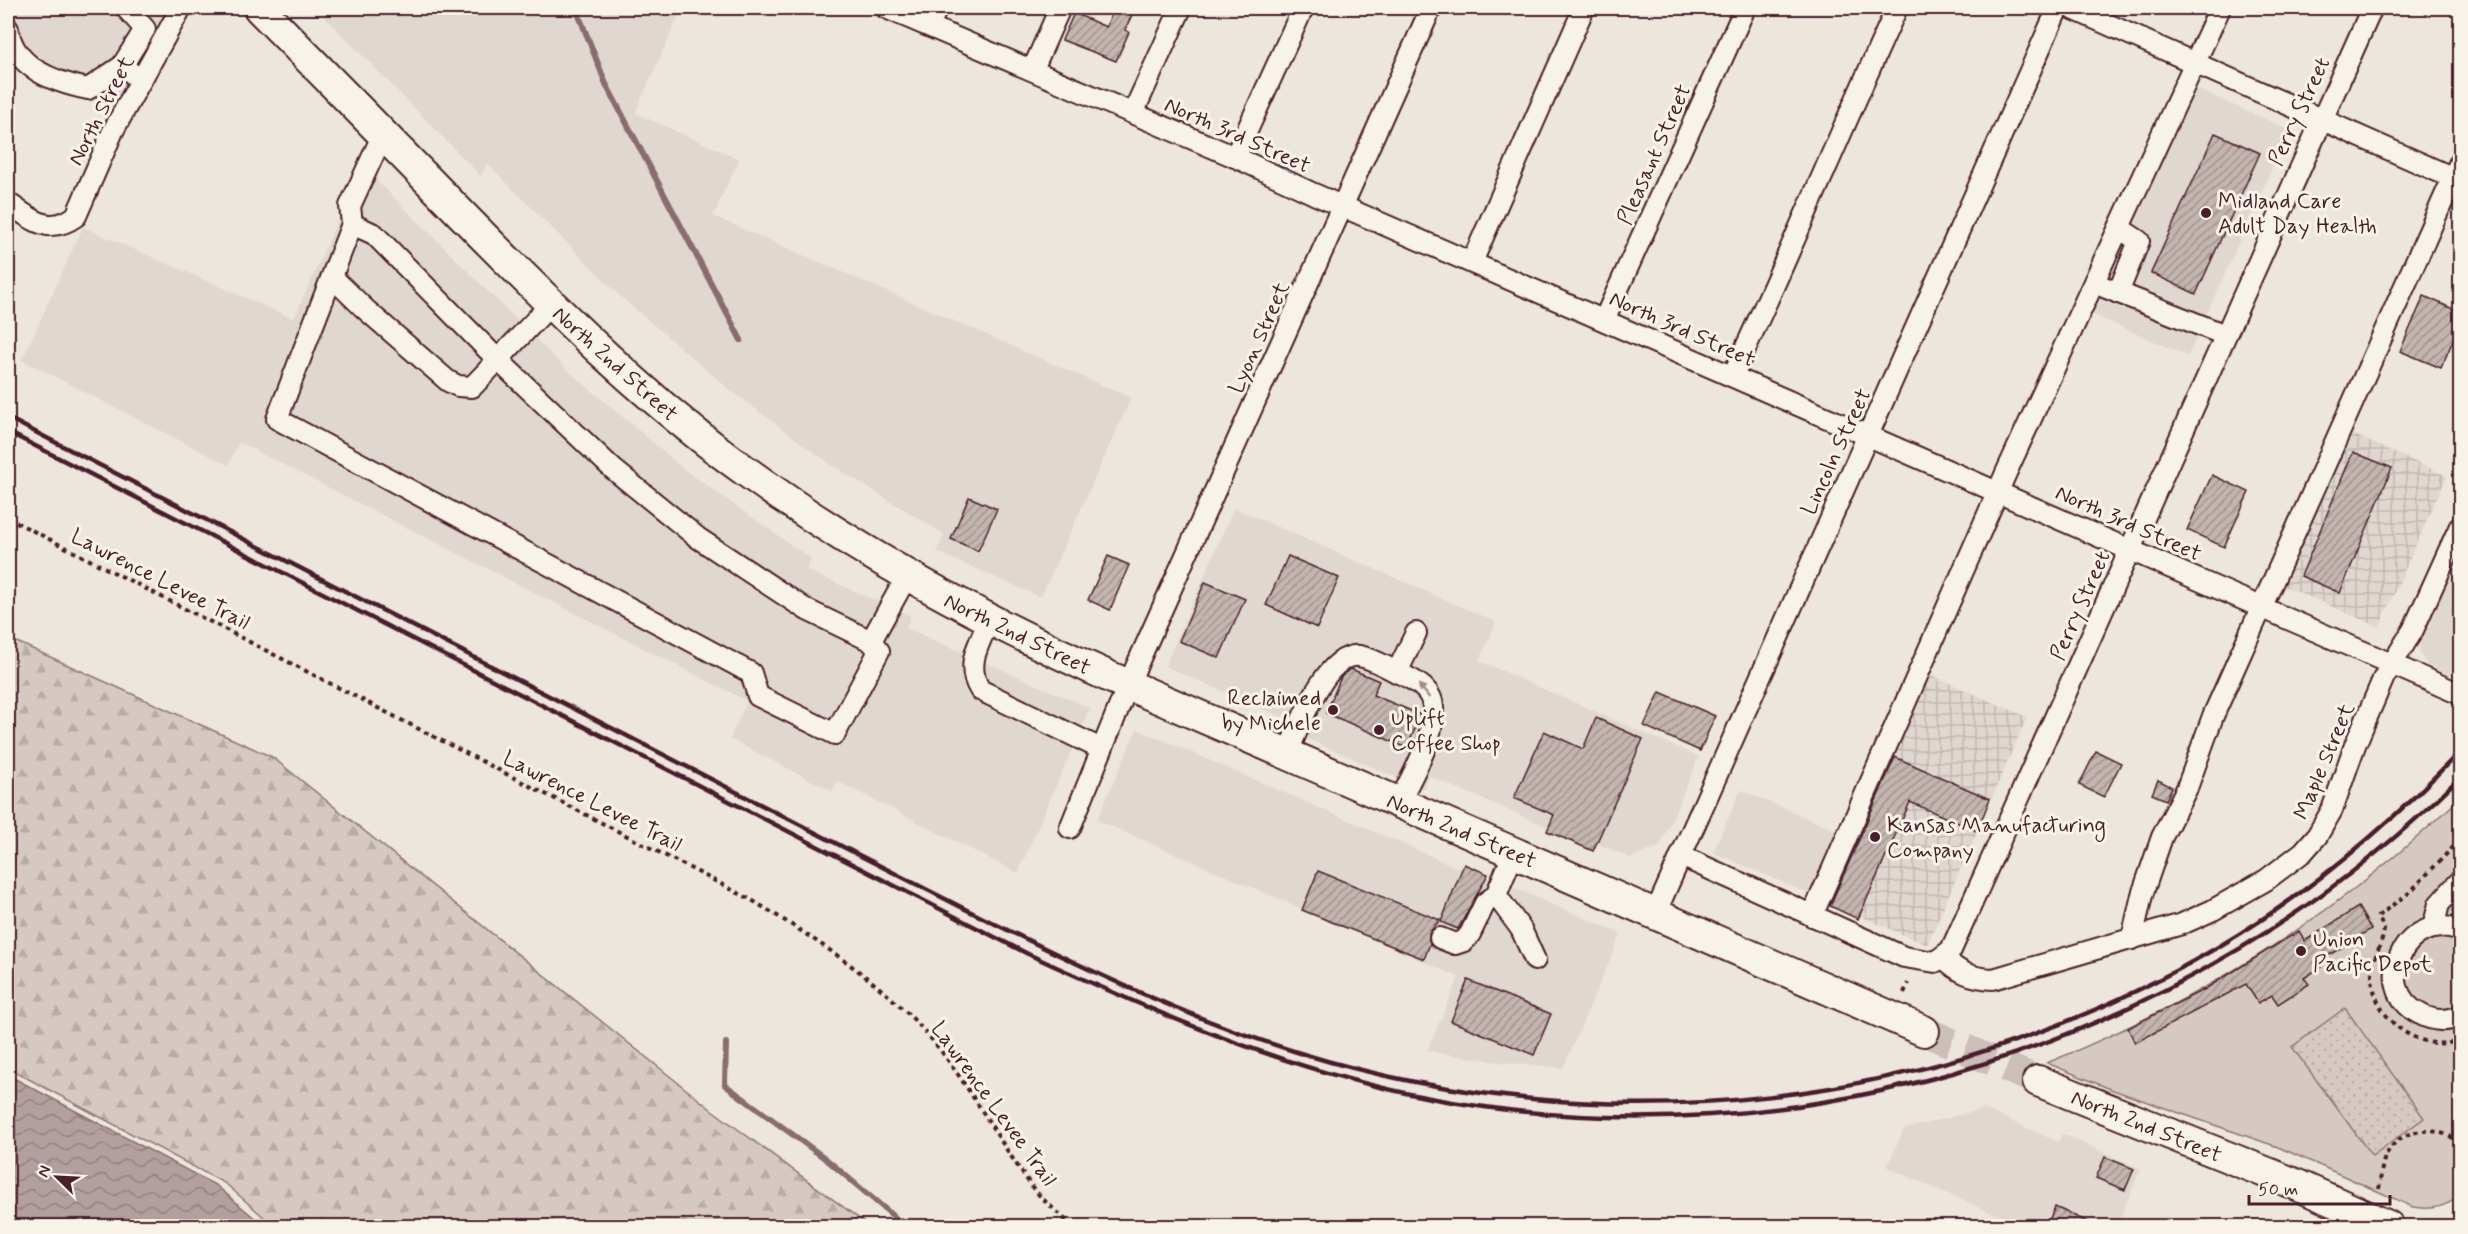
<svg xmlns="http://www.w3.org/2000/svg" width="2468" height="1234" font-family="Mynerve,sans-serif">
<defs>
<pattern id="industrial-grid" width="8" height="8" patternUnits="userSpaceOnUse" patternTransform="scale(1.5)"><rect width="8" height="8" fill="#e0d7d0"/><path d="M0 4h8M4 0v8" fill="none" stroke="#c2b8b3"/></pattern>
<pattern id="forest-firs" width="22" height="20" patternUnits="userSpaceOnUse" patternTransform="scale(1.5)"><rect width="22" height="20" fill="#d5c9c2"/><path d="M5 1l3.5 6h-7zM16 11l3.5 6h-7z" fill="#b8aca7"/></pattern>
<pattern id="garden-dots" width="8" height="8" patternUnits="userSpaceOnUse" patternTransform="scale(1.5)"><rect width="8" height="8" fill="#d5c9c2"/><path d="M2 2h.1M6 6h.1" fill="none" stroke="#b8aca7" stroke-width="1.8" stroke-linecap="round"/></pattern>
<pattern id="water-waves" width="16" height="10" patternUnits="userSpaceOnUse" patternTransform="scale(1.5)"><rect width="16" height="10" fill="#b39f9d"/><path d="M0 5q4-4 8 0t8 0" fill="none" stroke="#948180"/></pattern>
<pattern id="building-hatch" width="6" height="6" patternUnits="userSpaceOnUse" patternTransform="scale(1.5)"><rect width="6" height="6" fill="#c4b5b0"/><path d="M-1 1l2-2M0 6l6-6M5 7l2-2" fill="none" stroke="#a1938f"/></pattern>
</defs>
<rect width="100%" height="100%" fill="#ece6dd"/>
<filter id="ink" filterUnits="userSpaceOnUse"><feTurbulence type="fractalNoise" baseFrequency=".0167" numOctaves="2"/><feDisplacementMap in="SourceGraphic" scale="12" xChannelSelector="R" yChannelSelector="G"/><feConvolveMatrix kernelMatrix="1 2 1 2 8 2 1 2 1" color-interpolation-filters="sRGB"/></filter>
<g filter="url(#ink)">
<g fill="#e0d7d0">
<path d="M8,8h174l-55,122 -119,-98z"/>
<path d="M316,8h366l-47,105 104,46 -26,57 418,182 -90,199 -104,-45 7,-18 -114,-70 -100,-74 -109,-93 -134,-134 -6,13z"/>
<path d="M2190,86l99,44 -101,226 -99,-43z"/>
<path d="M362,166l203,202 120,102 126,89 -5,11 105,46 -5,12 184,80 -72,165 -181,-92 -5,10 -102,-52 17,-38 -508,-259 -11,23 -206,-105 61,-133 211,92z"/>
<path d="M1234,508l262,114 -17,39 220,96 -39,89 -29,12 -81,-35 -2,4 -119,-51 -6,13 -136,-59 4,-9 -126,-55z"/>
<path d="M2460,548v132l-33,-15 -7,-12 -1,-9 2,-9z"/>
<path d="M1137,729l321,139 2,-3 161,69 -58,134 -64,-6 -72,-11 32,-74 -362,-157z"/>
<path d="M1741,790l99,42 -28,63 -99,-43z"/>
<path d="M1984,1109l74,33 4,-8 79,35 -25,57h-94l-135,-59 17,-38z"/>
</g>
<g fill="url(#industrial-grid)">
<path d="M2348,432l99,44 -68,151 -100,-43z"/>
<path d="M1928,674l99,43 -100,228 -99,-43z"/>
</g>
<path fill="url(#forest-firs)" stroke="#907476" stroke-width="1.5" d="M8,638l264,119 440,353 157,116h-595l-48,-42 -218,-116z"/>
<path fill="#d5c9c2" stroke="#907476" stroke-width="1.5" d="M2460,798v397c-13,12 -30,15 -47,12l-135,-60 -165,-57 -66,-27c153,-62 294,-151 413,-265z"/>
<path fill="url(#garden-dots)" stroke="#907476" stroke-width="1.5" d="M2345,1008l79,110 -52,38 -80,-109z"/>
<path fill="url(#water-waves)" stroke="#896c6f" stroke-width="1.5" d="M8,1075l209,111 47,40h-256z"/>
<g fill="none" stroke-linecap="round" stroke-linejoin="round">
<g stroke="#896c6f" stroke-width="6">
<path d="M576,8l30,76 135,256"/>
<path d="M726,1043l-1,42 101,74 79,67"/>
</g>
</g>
<g fill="url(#building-hatch)" stroke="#4a1f2b" stroke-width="1.5">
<path d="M1114,8h21l-10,22 4,2 -13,29 -54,-21 12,-27 32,14z"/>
<path d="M2215,133l45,20 -64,141 -45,-21z"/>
<path d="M2424,296l36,16v12l-19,44 -41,-17z"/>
<path d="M2353,452l39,16 -52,125 -39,-17z"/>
<path d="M2212,475l37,17 -25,55 -37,-17z"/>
<path d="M969,497l28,12 -19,42 -27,-12z"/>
<path d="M1108,556l21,9 -19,45 -22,-10z"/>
<path d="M1288,556l51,22 -22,50 -51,-23z"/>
<path d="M1205,582l40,17 -26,59 -40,-17z"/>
<path d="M1351,669l28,12 -6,14 48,20 -14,33 -81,-35 15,-36z"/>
<path d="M1660,692l55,24 -15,35 -56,-25z"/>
<path d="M1596,718l47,21 -50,112 -46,-20 7,-16 -40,-17 30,-67 39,18z"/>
<path d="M2096,751l25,12 -17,34 -25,-12z"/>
<path d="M1895,757l95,42 -13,32 -67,-29 -52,117 -28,-13z"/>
<path d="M2158,780l14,7 -6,13 -14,-6z"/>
<path d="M1464,864l24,10 -30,55 -17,-7z"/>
<path d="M1318,871l122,49 -11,13 1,11 -6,15 -122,-49z"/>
<path d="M2358,907l13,22 -53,33 3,5 -17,11 5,6 -31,20 -6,-9 -14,8 -12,-19 -111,59 -7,-15 77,-39 94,-58 6,10z"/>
<path d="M1468,980l83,34 -17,41 -83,-34z"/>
<path d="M2105,1157l29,12 -9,21 -29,-12z"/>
<path d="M2055,1207l44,20h-53z"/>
</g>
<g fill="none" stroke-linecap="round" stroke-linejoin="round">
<path stroke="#ccbeb9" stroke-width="30" stroke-dasharray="30 15" stroke-linecap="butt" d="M1924,1031l114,50"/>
<g stroke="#4a1f2b" stroke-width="24">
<g id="minor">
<path d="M886,8l349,149 79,37 1146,500"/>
<path d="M2071,8l389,173"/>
<path d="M929,26l8,-18"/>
<path d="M8,29c6,39 46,53 80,60l34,-23 19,14"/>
<path d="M122,66l23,-37 -19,-21"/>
<path d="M1033,69l27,-61"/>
<path d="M1133,113l48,-105"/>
<path d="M383,134l-33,72 2,18 -75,195 474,254 7,23 77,38 44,-83 -8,-10 36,-65"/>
<path d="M1235,157l68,-149"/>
<path d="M8,203c24,16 40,33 68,13l37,-85 68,-123"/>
<path d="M352,224l22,10 123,125 116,110 85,69 109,72 64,31"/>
<path d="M1472,262l112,-254"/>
<path d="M332,277l33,32 83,72 10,5 14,1 79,-83"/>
<path d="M2094,283l131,52"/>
<path d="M2118,293l21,-52 -20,-13"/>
<path d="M1604,320l141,-312"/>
<path d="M1733,375c57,-121 108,-245 164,-367"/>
<path d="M989,621c-11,24 -24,45 -9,69l121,59"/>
<path d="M1397,672l19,-39"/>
<path d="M1287,754c11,-24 38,-102 72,-98 14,2 30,13 42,18 15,7 32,16 32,35 1,32 -21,65 -34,94"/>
<path d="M1070,828l58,-143 303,-677"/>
<path d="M1681,856l223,101 31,5 16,-12 421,-942"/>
<path d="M1496,895l25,34 14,31"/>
<path d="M1655,914l403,-906"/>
<path d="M1812,916l194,-443 214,-465"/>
<path d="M2433,928l6,-24 21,-23"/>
<path d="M2460,931c-54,-22 -91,57 -40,83 13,7 27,8 40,2"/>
<path d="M1440,938l15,6 9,-3 6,-7 15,-31 11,-8 18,-43"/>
<path d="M2132,939l10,-44 20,-58 25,-49 26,-72 247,-554"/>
<path d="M1944,958c15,15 28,20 49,21l189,-55 31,-14 53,-30 37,-28 14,-16 15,-26 23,-65 29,-68 29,-47 47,-104"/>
</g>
</g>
<g stroke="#4a1f2b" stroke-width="34">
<g id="highway">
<path d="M259,8c73,74 146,149 219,223 85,86 171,171 269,241 114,83 235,147 363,205l814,354"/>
<path d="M2038,1081l257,103 93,42"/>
</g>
</g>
<g stroke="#4a1f2b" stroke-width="4" stroke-dasharray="4.5 4.5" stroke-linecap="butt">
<path d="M8,518l742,381c65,40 134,83 183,142 36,44 62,94 95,140 11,17 30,31 44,45"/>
<path d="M2460,840l-50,52 -32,24 6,13c-1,15 -11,27 -12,44 -1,45 45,80 88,68"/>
<path d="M1904,993l4,-10"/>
<path d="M2379,1189c2,-11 2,-24 7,-34 14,-28 52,-31 74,-12"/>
</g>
<use href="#minor" stroke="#f7f3e8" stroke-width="20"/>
<use href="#highway" stroke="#f7f3e8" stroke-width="30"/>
<g stroke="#4a1f2b" stroke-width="4.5">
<path d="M8,418c234,119 467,240 701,360 85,44 169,87 254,130 110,55 220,109 337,145 304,94 643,57 918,-106 90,-53 171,-121 242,-196"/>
<path d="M8,432l1020,522c130,60 260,117 402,144 370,71 765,-56 1030,-321"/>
</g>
</g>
<defs><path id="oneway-solid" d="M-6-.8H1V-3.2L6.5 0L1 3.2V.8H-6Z" transform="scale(1.5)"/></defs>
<use fill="#a0898a" href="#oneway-solid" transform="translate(1424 691) rotate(-128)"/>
</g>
<g fill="#4a1f2b" stroke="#f7f3e8" stroke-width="2">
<circle cx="2206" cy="213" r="6"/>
<circle cx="1333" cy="710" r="6"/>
<circle cx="1379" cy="730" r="6"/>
<circle cx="1875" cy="837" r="6"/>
<circle cx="2301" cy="951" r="6"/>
</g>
<g text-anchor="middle" stroke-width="6" stroke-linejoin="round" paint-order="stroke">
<g font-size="22" fill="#4a1f2b" stroke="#f7f3e8">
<text transform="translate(100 110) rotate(-63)" y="8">North Street</text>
<text transform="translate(2298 111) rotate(-65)" y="8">Perry Street</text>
<text transform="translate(1238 134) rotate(24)" y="8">North 3rd Street</text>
<text transform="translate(1653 154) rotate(-66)" y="8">Pleasant Street</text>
<text transform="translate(1683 328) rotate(24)" y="8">North 3rd Street</text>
<text transform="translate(1258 337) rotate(-66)" y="8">Lyon Street</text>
<text transform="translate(616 363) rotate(42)" y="8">North 2nd Street</text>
<text transform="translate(1835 451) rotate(-65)" y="8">Lincoln Street</text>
<text transform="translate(2129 522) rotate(24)" y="8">North 3rd Street</text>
<text transform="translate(161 578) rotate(27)" y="8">Lawrence Levee Trail</text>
<text transform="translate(2079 605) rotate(-66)" y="8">Perry Street</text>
<text transform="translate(1018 633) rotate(26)" y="8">North 2nd Street</text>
<text transform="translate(2323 761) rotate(-67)" y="8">Maple Street</text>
<text transform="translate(593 800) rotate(27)" y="8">Lawrence Levee Trail</text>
<text transform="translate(1462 830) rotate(23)" y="8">North 2nd Street</text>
<text transform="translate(995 1103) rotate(54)" y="8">Lawrence Levee Trail</text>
<text transform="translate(2147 1125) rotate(22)" y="8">North 2nd Street</text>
</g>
<g font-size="22" fill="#4a1f2b" stroke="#f7f3e8" text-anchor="start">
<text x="2218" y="208">Midland Care<tspan x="2218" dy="25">Adult Day Health</tspan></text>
<text x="1321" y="705" text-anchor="end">Reclaimed<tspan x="1321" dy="25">by Michele</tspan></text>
<text x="1391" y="725">Uplift<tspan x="1391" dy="25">Coffee Shop</tspan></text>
<text x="1887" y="832">Kansas Manufacturing<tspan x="1887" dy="25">Company</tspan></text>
<text x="2313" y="946">Union<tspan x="2313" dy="25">Pacific Depot</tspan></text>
</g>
</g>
<rect width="2468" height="1234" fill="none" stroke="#f7f3e8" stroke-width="30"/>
<rect x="15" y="15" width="2438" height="1204" fill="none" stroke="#4a1f2b" stroke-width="2" filter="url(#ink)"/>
<g transform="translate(57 1177) rotate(294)" stroke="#f7f3e8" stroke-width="4.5" paint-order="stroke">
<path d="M0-4.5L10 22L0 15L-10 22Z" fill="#4a1f2b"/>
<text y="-9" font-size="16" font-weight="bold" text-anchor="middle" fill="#4a1f2b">N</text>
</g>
<path d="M2249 1195v9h141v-9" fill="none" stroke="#4a1f2b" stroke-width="3"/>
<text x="2258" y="1195" font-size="18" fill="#4a1f2b" stroke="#f7f3e8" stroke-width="4.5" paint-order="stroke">50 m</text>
</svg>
